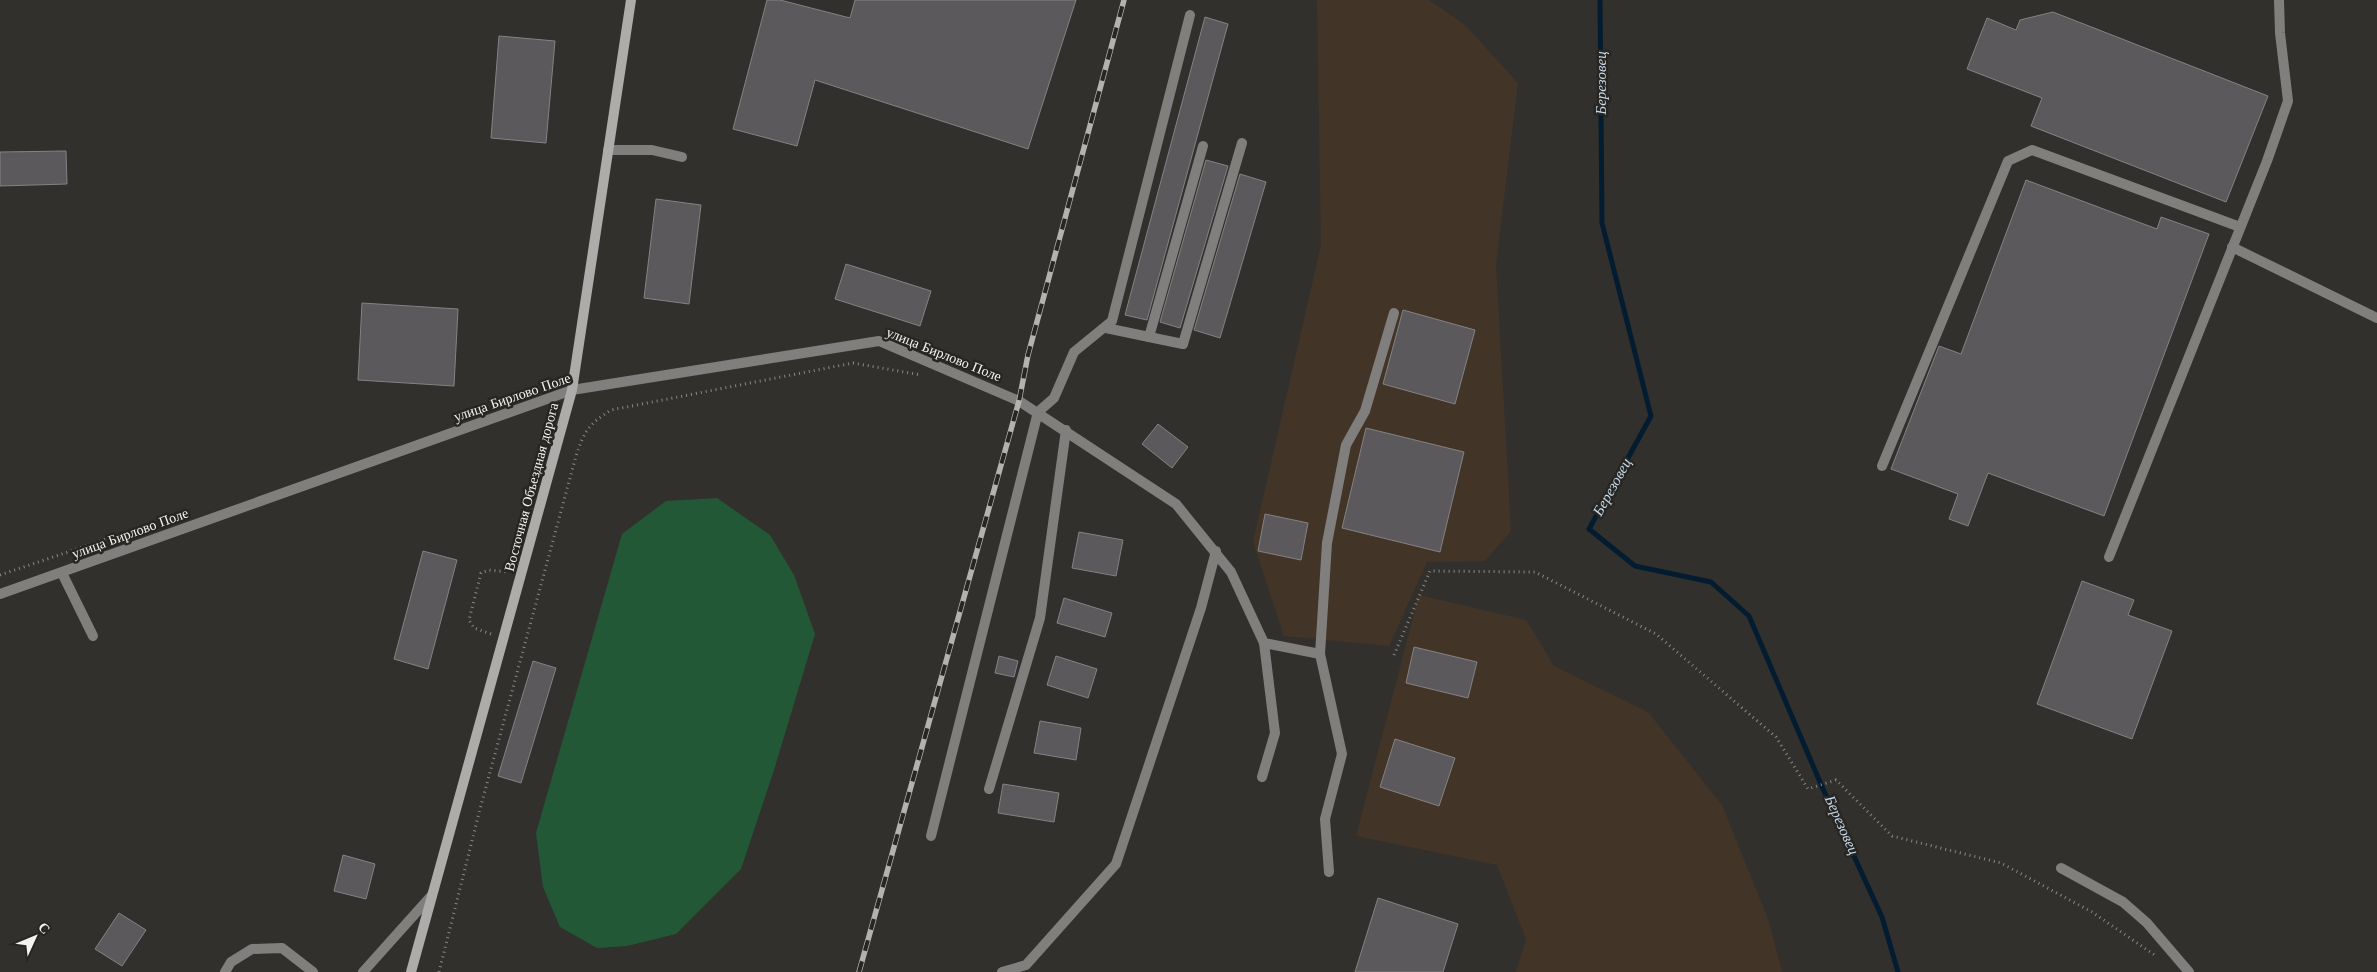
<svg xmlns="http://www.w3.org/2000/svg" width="2377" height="972" font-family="'Libre Baskerville',serif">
<rect width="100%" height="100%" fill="#32302d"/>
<g fill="#423527">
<path d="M1317,0h112l36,25 53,58 -22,181 15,267 -26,30 -58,1 -38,84 -105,-10 -31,-94 68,-297z"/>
<path d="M1419,595l107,25 28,46 94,46 74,93 46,114 14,53h-266l10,-33 -29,-74 -141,-29z"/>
</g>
<path fill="#235837" d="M717,498l53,37 24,40 21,59 -41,136 -33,99 -65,65 -49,12 -30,2 -37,-21 -17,-40 -7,-54 86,-299 44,-33z"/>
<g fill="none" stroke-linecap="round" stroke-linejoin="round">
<path stroke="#031c30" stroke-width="5" d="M1600,0l2,223 49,193 -62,113 46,37 76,16 38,34 74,173 59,128 16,55"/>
</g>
<g fill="#5c595c" stroke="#848284">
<path d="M767,0h13l70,18 5,-18h221l-48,149 -213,-69 -18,66 -64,-17z"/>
<path d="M2053,12l215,84 -42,106 -195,-76 11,-28 -75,-29 20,-51 29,12 4,-10z"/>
<path d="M1205,17l23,7 -81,296 -22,-5z"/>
<path d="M499,36l56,5 -9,102 -55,-5z"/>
<path d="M66,151l1,33 -67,2v-34z"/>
<path d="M1206,160l22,6 -48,162 -20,-6z"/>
<path d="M1240,174l26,8 -46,156 -26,-8z"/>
<path d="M2026,180l131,49 4,-12 48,17 -105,282 -116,-43 -20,53 -19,-7 9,-25 -67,-25 48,-123 22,8z"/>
<path d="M656,199l45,6 -12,99 -45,-6z"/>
<path d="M846,264l85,27 -11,35 -85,-27z"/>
<path d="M362,303l96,6 -4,77 -96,-6z"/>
<path d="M1403,310l72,20 -20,74 -72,-20z"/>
<path d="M1158,424l30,23 -16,21 -30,-24z"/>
<path d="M1366,428l98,24 -24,100 -98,-24z"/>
<path d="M1265,514l43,9 -7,37 -43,-9z"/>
<path d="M1079,532l44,8 -7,36 -44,-8z"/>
<path d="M423,551l34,9 -29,109 -34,-10z"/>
<path d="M2082,581l52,19 -6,15 44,16 -40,108 -95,-35z"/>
<path d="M1064,598l48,15 -7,24 -48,-14z"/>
<path d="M1414,647l63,15 -9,36 -62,-15z"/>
<path d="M999,656l19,5 -4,16 -19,-4z"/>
<path d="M1056,656l41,13 -9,29 -41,-13z"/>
<path d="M533,661l23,7 -35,115 -23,-7z"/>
<path d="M1040,721l41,7 -5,32 -42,-7z"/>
<path d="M1395,739l60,19 -16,48 -59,-19z"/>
<path d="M1003,784l56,9 -5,29 -56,-9z"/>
<path d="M343,855l32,9 -9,35 -32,-8z"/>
<path d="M1378,898l80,26 -15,48h-88z"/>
<path d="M119,913l27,17 -24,36 -27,-17z"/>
</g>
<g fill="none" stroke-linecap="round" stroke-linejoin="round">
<g stroke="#8a8886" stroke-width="3" stroke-dasharray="1 4" stroke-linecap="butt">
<path d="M0,575l127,-43"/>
<path d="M491,634l-17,-6 -5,-8 12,-47 8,-3 19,2"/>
<path d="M1394,655l36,-84 105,1 121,62 120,103 32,52 28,-9 56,56 109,27 91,49 64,44"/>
<path d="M439,972l41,-163 96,-353c8,-25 13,-32 35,-46l242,-47 68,12"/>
</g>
<g stroke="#807f7e" stroke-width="10">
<path d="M608,150h44l30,7"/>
<path d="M2232,247l145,71"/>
<path d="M1106,328l43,9 54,-191"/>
<path d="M1149,337l34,7 59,-201"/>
<path d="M1882,466l126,-305 24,-11 208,77"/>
<path d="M2109,557l158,-396 21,-60 -8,-68 -1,-33"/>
<path d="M62,573l31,63"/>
<path d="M1262,777l13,-44 -11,-90"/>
<path d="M931,836l107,-424 16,-14 20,-46 38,-31 78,-306"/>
<path d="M2061,868l62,34 24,21 42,49"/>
<path d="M225,972l6,-10 21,-13 30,-1 31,24"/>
<path d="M363,972l69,-77"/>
<path d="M1002,972l24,-7 90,-101 85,-256 15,-57"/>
</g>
<g stroke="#807f7e" stroke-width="10">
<path d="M0,594l572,-204 307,-49 140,60 157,103 55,68 33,71 56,11 22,100 -17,65 4,53"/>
<path d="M1320,654l7,-111 19,-98 19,-34 29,-98"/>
<path d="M989,789l51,-171 26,-188"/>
</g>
<path stroke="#aeabab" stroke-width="10" d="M411,972l161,-582 59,-390"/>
<g stroke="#b4b2b0" stroke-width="5.5">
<path id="rail" d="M859,972l160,-571 9,-46 96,-355"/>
</g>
<use href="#rail" stroke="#282623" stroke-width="4" stroke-dasharray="11" stroke-linecap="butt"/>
</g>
<g text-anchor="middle" stroke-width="5" stroke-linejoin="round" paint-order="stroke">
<g font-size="14" fill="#f4f3f1" stroke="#282623">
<text transform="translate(944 354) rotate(22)" y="5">улица Бирлово Поле</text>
<text transform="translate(512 397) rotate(-19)" y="5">улица Бирлово Поле</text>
<text transform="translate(531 487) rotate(-75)" y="5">Восточная Объездная дорога</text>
<text transform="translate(130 533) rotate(-20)" y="5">улица Бирлово Поле</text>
</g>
<g font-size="15" font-style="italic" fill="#c8dbec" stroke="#282623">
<text transform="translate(1601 83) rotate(-90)" y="5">Березовец</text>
<text transform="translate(1612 487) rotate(-61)" y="5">Березовец</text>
<text transform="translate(1842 825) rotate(66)" y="5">Березовец</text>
</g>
</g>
<g transform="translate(35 937) rotate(46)" stroke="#282623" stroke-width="4" paint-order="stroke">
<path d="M0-4L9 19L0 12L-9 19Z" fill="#f4f3f1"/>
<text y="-8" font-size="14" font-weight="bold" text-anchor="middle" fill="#f4f3f1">С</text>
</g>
</svg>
